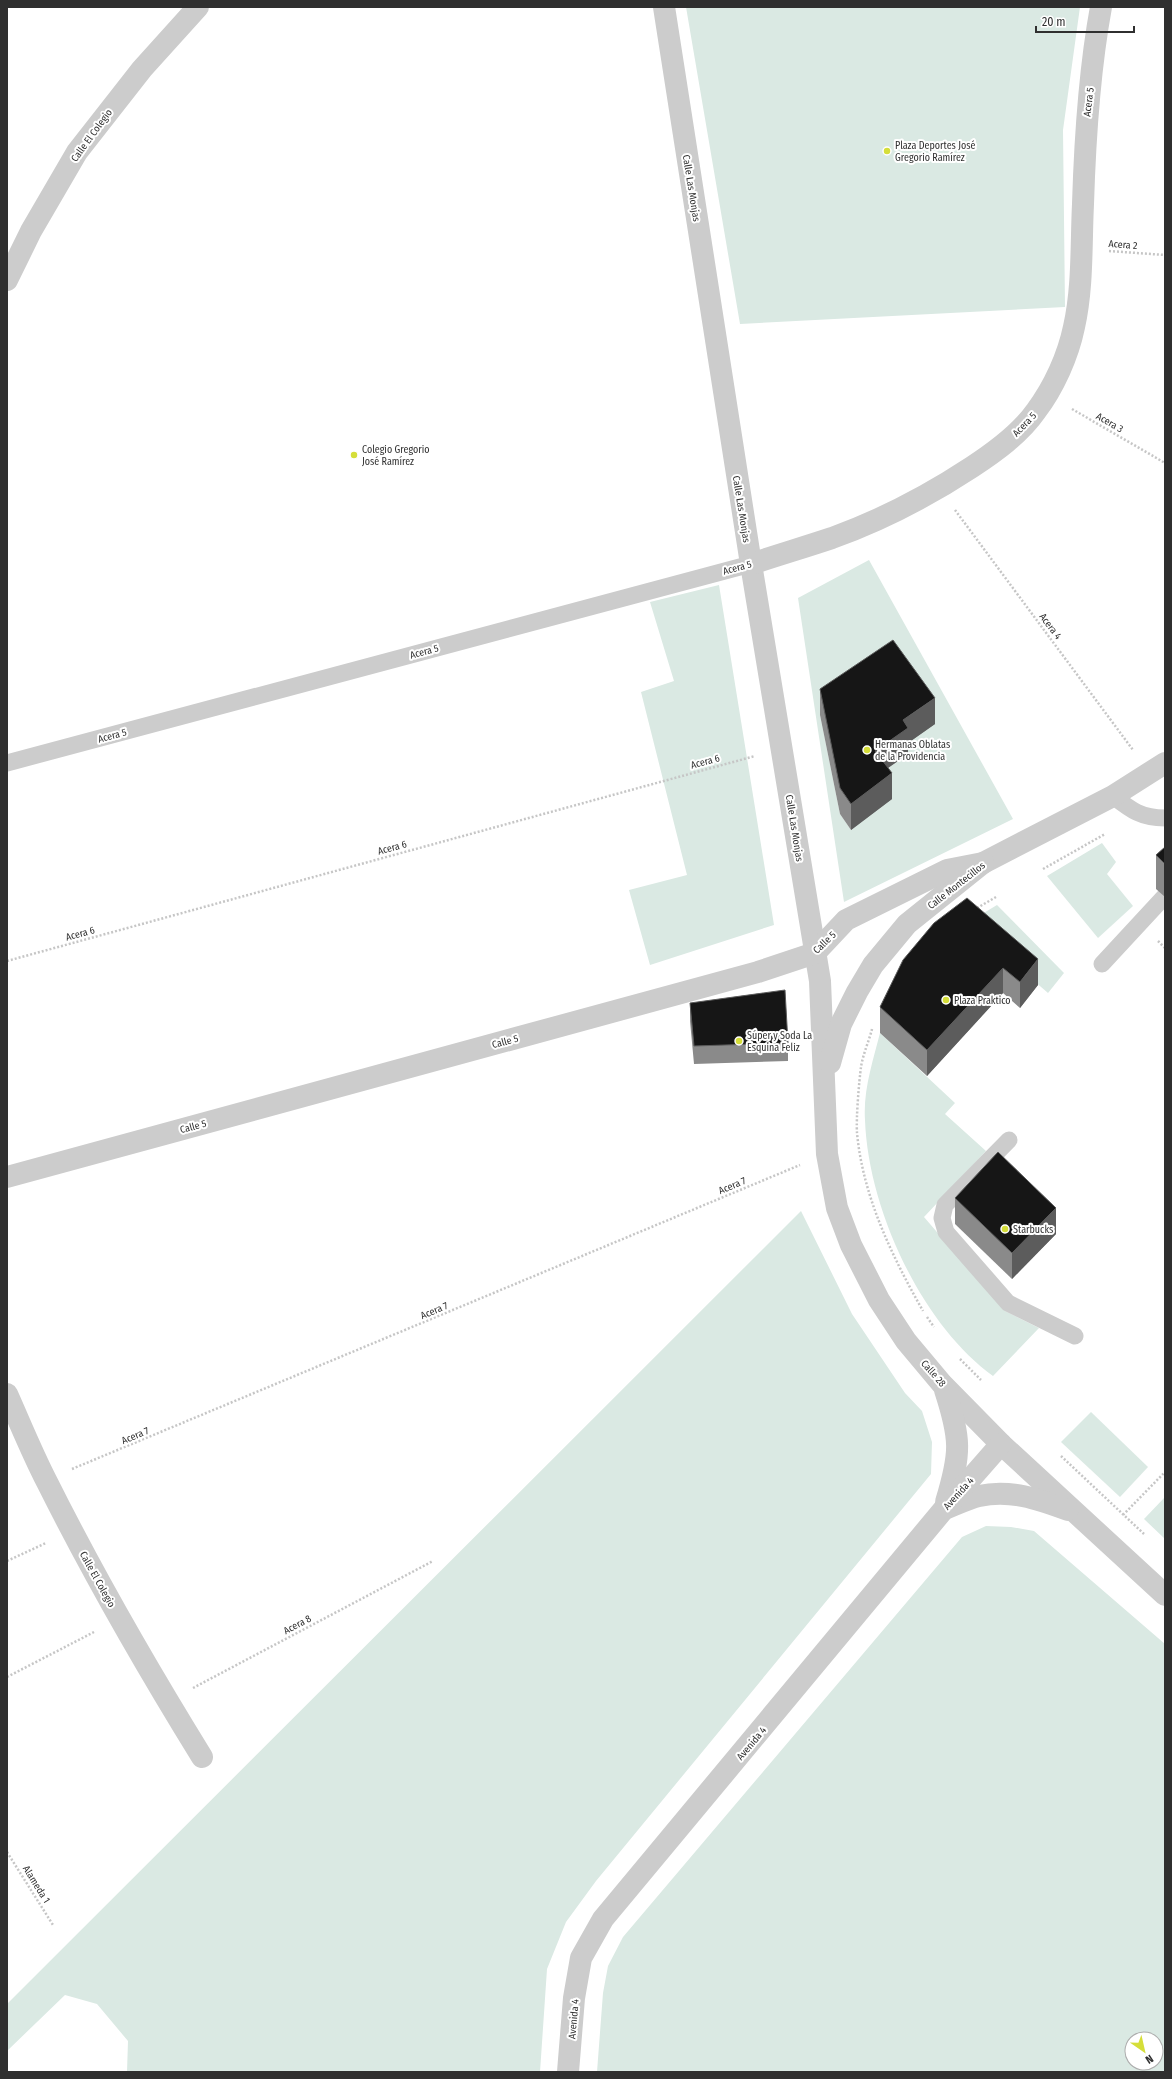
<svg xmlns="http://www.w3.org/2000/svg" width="1172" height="2079" font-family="'Fira Sans Condensed',sans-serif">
<rect width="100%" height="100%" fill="#fff"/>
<g fill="#dae9e3" fill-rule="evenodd">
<path d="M686,7h394l-17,123 2,177 -325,17z"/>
<path d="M869,560l144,259 -169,83 -46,-304zM820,715l88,39 -33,23 -24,53 -11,-16z"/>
<path d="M719,585l55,340 -124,40 -21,-75 58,-15 -46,-183 33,-11 -24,-79z"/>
<path d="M1102,843l14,19 -9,12 26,32 -35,32 -51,-62z"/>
<path d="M997,905l67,68 -16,20 -81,-70z"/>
<path d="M880,1033l75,70 -10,11 41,37 -62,66 81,94 34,17 -46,48c-72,-52 -125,-168 -128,-256 -2,-30 8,-59 15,-87z"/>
<path d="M801,1211l51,103 53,79 17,18 10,31 -1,32 -335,407 -30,41 -19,47 -7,103h-413l1,-31 -31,-37 -32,-9 -58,56v-47z"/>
<path d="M1091,1412l57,55 -28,30 -59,-55z"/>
<path d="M1165,1497v42l-21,-20z"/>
<path d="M986,1526l25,1 23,4 131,113v428h-568l6,-79 5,-27 15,-29 339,-400zM1132,2039h24v24h-24z"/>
</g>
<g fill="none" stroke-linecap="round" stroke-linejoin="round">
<g stroke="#c6c6c6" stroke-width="2.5" stroke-dasharray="2 2" stroke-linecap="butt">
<path d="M1109,251l56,4"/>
<path d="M1072,409l93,54"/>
<path d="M955,510l178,240"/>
<path d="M1043,869l62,-35"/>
<path d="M977,908l19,-11"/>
<path d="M1158,941l7,7"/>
<path d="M7,961l748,-205"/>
<path d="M872,1029c-3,12 -9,25 -11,38 -2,15 -5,51 -4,66 6,64 35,123 66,178"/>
<path d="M927,1317l7,10"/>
<path d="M960,1359l21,21"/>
<path d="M1061,1456l83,78"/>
<path d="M72,1469l728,-304"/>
<path d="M1123,1515l42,-43"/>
<path d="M7,1561l39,-18"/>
<path d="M7,1677l87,-45"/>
<path d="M193,1688l240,-127"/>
<path d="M7,1852l46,73"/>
</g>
<g stroke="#ccc" stroke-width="17">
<path d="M7,763l744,-199"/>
<path d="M1113,796c18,14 28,22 52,22"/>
<path d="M1102,964l62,-67"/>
<path d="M1009,1140l-64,65 -3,13 4,14 62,71 67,33"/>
</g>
<g stroke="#ccc" stroke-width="22">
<path d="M664,7l87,557 69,417 7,173 10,54 14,37 28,55 27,41 36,43 59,60 164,151"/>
<path d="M7,280l24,-49 46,-79 65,-83 56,-62"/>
<path d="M751,564c27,-9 54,-17 81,-26 50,-18 96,-42 140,-71 23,-15 48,-33 64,-56 18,-24 32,-55 38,-84 9,-40 7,-83 9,-123 2,-66 6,-132 18,-197"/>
<path d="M830,1063l11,-39 16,-32 16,-27 34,-41 76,-61 130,-67 52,-33"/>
<path d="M7,1177l751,-205 57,-19 31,-33 101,-50 36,-7"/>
<path d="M945,1390c16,49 16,63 1,112"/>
<path d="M7,1394c13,29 25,59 40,88 47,94 100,186 155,275"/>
<path d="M947,1508c10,-4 21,-9 32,-12 31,-7 59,3 89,14"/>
<path d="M568,2072l6,-74 7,-40 22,-39 341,-410 57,-65"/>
</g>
</g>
<g fill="#8a8a8a">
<path d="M820,689l115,35 -27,19v11l-20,14 4,31 -41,31 -11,-16 -20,-99z"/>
<path d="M1165,847v50l-9,-8v-34z"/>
<path d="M934,923l104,62 -18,23 -17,-15 -76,83 -47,-43v-26z"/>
<path d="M690,1003l98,40v18l-94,3 -4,-43z"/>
<path d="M955,1198l101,36 -44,45 -57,-55z"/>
</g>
<g fill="#5c5c5c">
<path d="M935,698v26l-27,19v11l-33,23v-26l28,-31z"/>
<path d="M892,773v26l-41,31v-26z"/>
<path d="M1038,959v26l-18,23v-26z"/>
<path d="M1003,968v25l-76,83v-26z"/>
<path d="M1056,1208v26l-44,45v-26z"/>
</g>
<g fill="#161616" stroke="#5c5c5c">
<path d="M893,640l42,58 -32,22 5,8 -33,23 17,22 -41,31 -11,-16 -20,-99z"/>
<path d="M1165,847v17l-9,-9z"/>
<path d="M967,898l71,61 -18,23 -17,-14 -76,82 -47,-43 23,-47 31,-37z"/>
<path d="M785,990l3,53 -94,3 -4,-43z"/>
<path d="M998,1152l58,56 -44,45 -57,-55z"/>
</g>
<g fill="#d5de39" stroke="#fff" stroke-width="1.5">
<circle cx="887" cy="151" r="4"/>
<circle cx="354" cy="455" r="4"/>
<circle cx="867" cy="750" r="4"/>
<circle cx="946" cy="1000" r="4"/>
<circle cx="739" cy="1041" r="4"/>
<circle cx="1005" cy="1229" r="4"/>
</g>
<g text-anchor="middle" stroke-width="4" stroke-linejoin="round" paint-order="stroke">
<g font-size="10" fill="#2f2f2f" stroke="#fff">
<text transform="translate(1088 102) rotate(-83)" y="4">Acera 5</text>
<text transform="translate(91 135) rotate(-54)" y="4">Calle El Colegio</text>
<text transform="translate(692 188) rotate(81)" y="4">Calle Las Monjas</text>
<text transform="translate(1123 244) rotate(4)" y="4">Acera 2</text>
<text transform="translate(1110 422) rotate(30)" y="4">Acera 3</text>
<text transform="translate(1024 424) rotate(-46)" y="4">Acera 5</text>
<text transform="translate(742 509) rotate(81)" y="4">Calle Las Monjas</text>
<text transform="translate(737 567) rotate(-15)" y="4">Acera 5</text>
<text transform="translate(1051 626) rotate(53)" y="4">Acera 4</text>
<text transform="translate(424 651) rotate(-15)" y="4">Acera 5</text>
<text transform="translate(112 735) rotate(-15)" y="4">Acera 5</text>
<text transform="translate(705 761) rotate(-15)" y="4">Acera 6</text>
<text transform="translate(795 828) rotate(81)" y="4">Calle Las Monjas</text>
<text transform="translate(392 847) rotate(-15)" y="4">Acera 6</text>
<text transform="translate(956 885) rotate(-38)" y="4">Calle Montecillos</text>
<text transform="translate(80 933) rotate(-15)" y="4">Acera 6</text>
<text transform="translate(824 942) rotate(-44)" y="4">Calle 5</text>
<text transform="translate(505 1041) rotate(-15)" y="4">Calle 5</text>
<text transform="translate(193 1126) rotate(-15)" y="4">Calle 5</text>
<text transform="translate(732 1185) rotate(-23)" y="4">Acera 7</text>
<text transform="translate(434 1310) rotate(-23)" y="4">Acera 7</text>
<text transform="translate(934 1373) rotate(49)" y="4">Calle 28</text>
<text transform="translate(135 1435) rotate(-23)" y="4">Acera 7</text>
<text transform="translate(958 1493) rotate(-48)" y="4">Avenida 4</text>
<text transform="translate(98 1579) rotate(61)" y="4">Calle El Colegio</text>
<text transform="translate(297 1624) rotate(-28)" y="4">Acera 8</text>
<text transform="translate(751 1743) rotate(-50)" y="4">Avenida 4</text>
<text transform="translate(37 1884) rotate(58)" y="4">Alameda 1</text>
<text transform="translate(573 2019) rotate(-85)" y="4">Avenida 4</text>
</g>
<g font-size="10" fill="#2f2f2f" stroke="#fff" text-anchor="start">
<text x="895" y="149">Plaza Deportes José<tspan x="895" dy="12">Gregorio Ramírez</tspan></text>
<text x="362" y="453">Colegio Gregorio<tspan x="362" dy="12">José Ramírez</tspan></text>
<text x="875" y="748">Hermanas Oblatas<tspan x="875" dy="12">de la Providencia</tspan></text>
<text x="954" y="1004">Plaza Praktico</text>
<text x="747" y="1039">Súper y Soda La<tspan x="747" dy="12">Esquina Feliz</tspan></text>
<text x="1013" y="1233">Starbucks</text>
</g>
</g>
<rect width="1172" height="2079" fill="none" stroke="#2f2f2f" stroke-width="16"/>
<g transform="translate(1144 2051) rotate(146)"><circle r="19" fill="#ffffff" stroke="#acacac"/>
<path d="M0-3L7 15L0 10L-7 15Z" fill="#d5de39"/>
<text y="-6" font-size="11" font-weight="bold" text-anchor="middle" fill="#2f2f2f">N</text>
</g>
<path d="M1036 26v6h98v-6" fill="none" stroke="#2f2f2f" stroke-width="2"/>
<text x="1042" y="26" font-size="12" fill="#2f2f2f" stroke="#ffffff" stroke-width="3" paint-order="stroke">20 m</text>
</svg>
